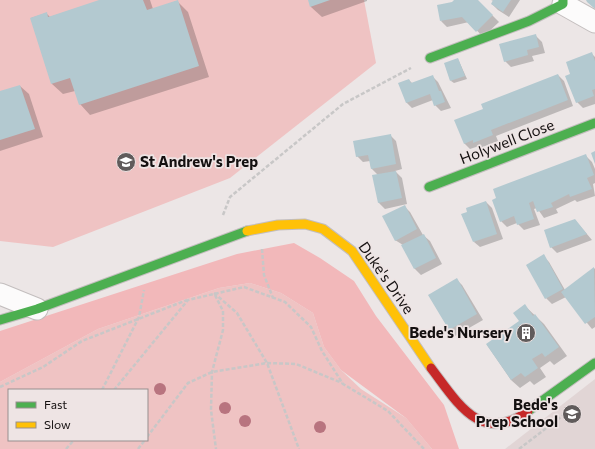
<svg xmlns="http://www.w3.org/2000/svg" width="595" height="449" font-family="Commissioner,sans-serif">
<rect width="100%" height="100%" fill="#ece6e6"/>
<path fill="#e1d5d5" d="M595,379v70h-90z"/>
<g fill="#efc3c3" fill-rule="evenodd">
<path d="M0,0h364l12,63 -146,115 -177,69 -53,-6z"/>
<path d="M250,283l31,10 32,20 11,34 17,23 20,19 45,29 26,31h-432v-67l98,-53 121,-41zM9,390h138v50h-138z"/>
</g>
<path fill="#f2b8ba" d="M294,243l26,15 34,23 22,35 68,89 15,44h-27l-26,-31 -65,-48 -17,-23 -11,-34 -32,-20 -31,-10 -31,5 -121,41 -98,53v-51l237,-77z"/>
<g fill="#0003">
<path d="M102,0h48l3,9 24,-8 11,11 21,65 -119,38 -10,-11 -5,-13 -12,3 -11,-10 -21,-66 15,-5 4,4z"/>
<path d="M309,0h58v1l-45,16 -11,-10z"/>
<path d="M456,0h21l22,22 -16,15 -14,-15 -22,5 -6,-6z"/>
<path d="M491,0h29l-11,17 -11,-7 -6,-6 2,-3z"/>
<path d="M536,36l6,6 3,11 -13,3 2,5 -23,6 -6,-6z"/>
<path d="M591,53l4,4v47l-12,4 -6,-6z"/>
<path d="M458,59l9,20 -13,4 -3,-2z"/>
<path d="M558,75l6,6 9,25 -77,30 2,5 -18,7 -1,-2 -9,3 -6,-6 20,-34z"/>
<path d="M432,76l6,6 13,26 -10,3 -6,-6 -2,-5 -21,8 -6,-6 3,-22 4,4z"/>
<path d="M20,86l9,8 14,43 -43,14v-59z"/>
<path d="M390,135l6,6 6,28 -7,2 7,7 5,26 -22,5 -6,-6 -1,-28 -7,-7 -1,-7 -7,1 -6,-6z"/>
<path d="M586,156l6,6 3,7v14l-2,1 2,12 -18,6 -2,-2 -19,9 2,4 -14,5 -7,-10 -3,1 6,16 -16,5 -7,-7 -10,4 -6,-6z"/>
<path d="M486,202l6,6 11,31 -23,8 -6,-5z"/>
<path d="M404,206l6,6 13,23 7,6 12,23 -21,11 -6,-6 -12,-24 -8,-5z"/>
<path d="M575,220l17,20 -35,13 -6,-6z"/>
<path d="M543,256l6,6 16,28 29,-22 1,1v58l-3,2 -26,-32 -14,7 -6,-6 -19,-33z"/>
<path d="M456,279l6,6 21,35 -28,16 -6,-6z"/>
<path d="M525,306l19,18 23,32 -13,9 -4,-4 -10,7 6,9 -12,8 -4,-4 -10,7 -9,-8 -24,-35 33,-24z"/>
</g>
<g fill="#b3c9d0">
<path d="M99,0h44l4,10 31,-10 21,66 -120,39 -9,-27 -19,6 -21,-66 17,-6 1,5z"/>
<path d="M308,0h22l-20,7z"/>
<path d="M454,0h24l15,15 -17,17 -14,-15 -22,4 -3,-16 15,-3z"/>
<path d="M493,0h18l-8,12 -12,-8z"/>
<path d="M586,0h9v9l-8,-7z"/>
<path d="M536,34l3,13 -12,3 1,5 -24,7 -5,-18z"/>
<path d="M592,52l3,9v28l-3,1 2,6 -18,7 -11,-27 5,-2 -4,-12z"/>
<path d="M458,58l7,18 -15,5 -6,-18z"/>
<path d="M558,74l10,26 -77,30 2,5 -20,8v-3l-9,4 -10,-24 29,-11 -2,-5z"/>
<path d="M433,75l6,16h2l4,11 -11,4 -4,-12 -24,9 -8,-20 11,-4 2,4z"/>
<path d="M20,85l15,44 -35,11v-49z"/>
<path d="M391,134l5,30 -25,5 -3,-14 -12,2 -3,-16z"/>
<path d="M595,151v13l-4,-11z"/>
<path d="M586,154l8,21 -7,3 5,11 -22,8 -1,-3 -18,9 2,4 -16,5 -4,-11 -4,2 5,16 -17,6 -3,-9 -14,6 -8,-22 4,-2 -3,-9z"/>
<path d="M396,171l6,27 -24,5 -6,-28z"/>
<path d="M486,201l11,33 -24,8 -12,-28 6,-2 -1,-4z"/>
<path d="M405,205l12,24 -22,12 -13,-25z"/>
<path d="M575,219l12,15 -37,14 -6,-18z"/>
<path d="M424,234l12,24 -22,11 -13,-24z"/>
<path d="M544,254l19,35 -18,10 -19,-34z"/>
<path d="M594,267l1,50 -10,7 -24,-32z"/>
<path d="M457,278l20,36 -28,16 -21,-35z"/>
<path d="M525,304l8,12 2,-2 24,33 -14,10 -3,-4 -10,6 6,9 -13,9 -4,-4 -10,7 -25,-36 33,-23 -6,-8z"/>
</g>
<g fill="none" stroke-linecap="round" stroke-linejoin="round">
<g stroke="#c3bebe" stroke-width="23">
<g id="street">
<path d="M563,4l32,18"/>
<path d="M0,294l37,15"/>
</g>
</g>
<g stroke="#c3bebe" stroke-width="11">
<g id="fast">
<path d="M430,58l99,-37 34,-17v-4"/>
<path d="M429,187l166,-64"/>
<path d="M0,320l37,-11 210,-78"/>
<path d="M528,411l67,-48"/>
</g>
</g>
<g stroke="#c3bebe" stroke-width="11">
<path id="slow" d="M247,231l31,-6 27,-1 18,5 29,22 79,117"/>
</g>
<g stroke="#c3bebe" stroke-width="11">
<path id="jam" d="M431,368c26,34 50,78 97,43"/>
</g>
<g stroke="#c8c7c7" stroke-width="2.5" stroke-dasharray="4 2" stroke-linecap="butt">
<path d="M223,215l7,-18 113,-93 68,-36"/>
<path d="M262,249l2,26 9,23"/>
<path d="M214,293l23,20 30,50 32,86"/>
<path d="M215,295l8,16v19l-11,42 -1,38 5,39"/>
<path d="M0,387l43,-20 39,-26 105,-41"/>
<path d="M102,390l37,-73 5,-27"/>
<path d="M114,390l74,-90 56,-13 41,15 26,25 11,24 21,33 45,27 36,38"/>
<path d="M147,437l41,-54 24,-11 55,-9 29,1 46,19"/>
<path d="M66,449l8,-9"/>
<path d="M138,449l7,-9"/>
<path d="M519,449l55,-42"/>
</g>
<use href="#street" stroke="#fcfbfb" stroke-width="21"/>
<use href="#fast" stroke="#4caf50" stroke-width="9"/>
<use href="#slow" stroke="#ffc107" stroke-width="9"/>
<use href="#jam" stroke="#c62828" stroke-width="9"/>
</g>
<g fill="#b8747f">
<circle cx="160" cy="389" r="6"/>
<circle cx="225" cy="408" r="6"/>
<circle cx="245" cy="421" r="6"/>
<circle cx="320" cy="427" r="6"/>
</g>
<defs>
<g id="school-disc" transform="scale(1)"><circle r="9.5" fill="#605b5b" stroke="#eee4e4"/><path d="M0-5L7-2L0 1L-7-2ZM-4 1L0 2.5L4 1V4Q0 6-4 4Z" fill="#fff"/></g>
<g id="building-disc" transform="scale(1)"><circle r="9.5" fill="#605b5b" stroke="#eee4e4"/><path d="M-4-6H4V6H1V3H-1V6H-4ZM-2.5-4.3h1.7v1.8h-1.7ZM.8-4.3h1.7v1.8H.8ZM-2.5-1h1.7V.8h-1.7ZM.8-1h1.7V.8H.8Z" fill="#fff"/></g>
</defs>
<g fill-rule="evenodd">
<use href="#school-disc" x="126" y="162"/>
<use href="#building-disc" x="526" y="333"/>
<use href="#school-disc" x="572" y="414"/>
</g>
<g text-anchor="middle" stroke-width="3.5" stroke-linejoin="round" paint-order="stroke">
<g font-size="15" fill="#141010" stroke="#eee4e4">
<text transform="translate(507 142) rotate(-21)" y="5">Holywell Close</text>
<text transform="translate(386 278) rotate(55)" y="5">Duke's Drive</text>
</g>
<g font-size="15" font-weight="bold" fill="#141010" stroke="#eee4e4" text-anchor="end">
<text x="140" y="167" text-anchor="start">St Andrew's Prep</text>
<text x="512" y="338">Bede's Nursery</text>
<text x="558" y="410">Bede's<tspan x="558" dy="17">Prep School</tspan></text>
</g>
</g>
<rect x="8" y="389" width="140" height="52" fill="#eee4e4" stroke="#978f8f"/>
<rect x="16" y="402" width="20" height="6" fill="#4caf50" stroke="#978f8f"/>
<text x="44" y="409" font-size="12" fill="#141010">Fast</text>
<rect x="16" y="422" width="20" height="6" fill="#ffc107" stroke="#978f8f"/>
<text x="44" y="429" font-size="12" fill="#141010">Slow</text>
</svg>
